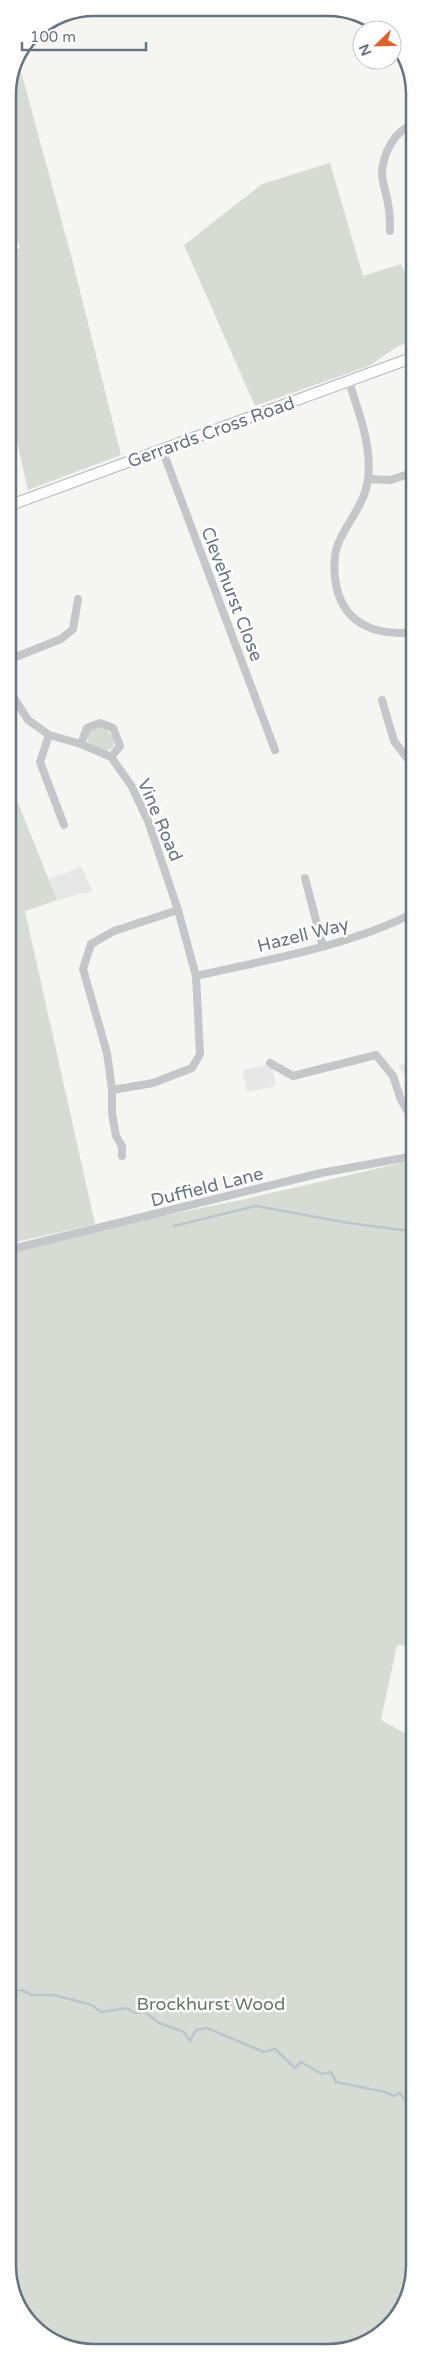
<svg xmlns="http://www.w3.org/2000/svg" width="422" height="2360" font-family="'Varela Round',sans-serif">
<rect width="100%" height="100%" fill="#f5f6f2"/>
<g fill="#e6e7e6">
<path d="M81,867l11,24 -35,9 -8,-21z"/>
<path d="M414,1055v16l-11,3 -4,-9 9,-3 -1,-5z"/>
<path d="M272,1064l4,22 -29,6 -5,-22z"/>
</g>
<g fill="#d6dcd3">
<path d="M19,64l54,199 48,192 -93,35 -20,-88v-149l12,-5 -8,-22 -4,2v-139z"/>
<path d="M330,163l33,113 38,-12 1,2 12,27v48l-16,5 -29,20 -114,40 -71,-161 78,-61z"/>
<path d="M8,455l8,37 -8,3z"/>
<path d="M99,727l7,2 9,11 -2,8 -6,3 -18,-8 -2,-6 2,-7z"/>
<path d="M8,778l49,122 -32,11 70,313 -87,20z"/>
<path d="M414,1160v486l-17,-1 -16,75 33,18v533l-25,56 -50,25 -262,-1 -48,-28 -21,-46v-1024l100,-26 133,-27z"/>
</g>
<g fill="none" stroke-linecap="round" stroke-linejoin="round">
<g stroke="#bcc5ca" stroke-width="2.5">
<path d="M174,1226l82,-20 93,17 52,7 13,-1"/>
<path d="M8,1991l13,-1 11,5h22l38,10 9,7 26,-4 8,5 10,-1 14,11 25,9 6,9 6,-11 11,-2 57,24 11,-3 20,19 6,-6 21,12 9,-2 5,10 49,10 9,4 6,-3 5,7 9,3"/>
</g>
<g stroke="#b4b8bc" stroke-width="12">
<path id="secondary" d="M8,506l406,-149"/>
</g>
<g stroke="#c4c6ca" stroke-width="8">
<path d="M390,231c0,-9 0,-19 -2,-27 -1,-10 -6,-21 -6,-31 1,-20 13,-43 32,-49"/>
<path d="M349,382c10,31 23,64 19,97 -3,25 -21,43 -30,65 -4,10 -4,23 -3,34 5,44 38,59 79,54"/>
<path d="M162,449l113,301"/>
<path d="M368,479l23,1 23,-8"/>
<path d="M8,660l53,-21 12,-10 5,-30"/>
<path d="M8,685l2,7 18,28 21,15 32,9 30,13 20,28 17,36 30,89 18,66 4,78 -8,14 -39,15 -41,7"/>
<path d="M382,700l12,41 13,17 7,1"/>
<path d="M49,735l-9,27 24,63"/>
<path d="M81,744l6,-16 13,-5 13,5 7,18 -9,11"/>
<path d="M305,878l18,69"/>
<path d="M196,976c74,-17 150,-29 218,-63"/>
<path d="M270,1063l23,13 83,-21 17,21 8,24 13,22"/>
<path d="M122,1156v-10l-6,-10 -4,-23v-23l-5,-37 -24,-84 8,-25 23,-13 64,-21"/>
<path d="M8,1250l313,-77 93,-17"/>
</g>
<use href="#secondary" stroke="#fff" stroke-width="10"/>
</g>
<g text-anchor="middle" stroke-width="5" stroke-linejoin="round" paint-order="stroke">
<g font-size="18" fill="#667382" stroke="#fff">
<text transform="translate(211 432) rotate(-20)" y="6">Gerrards Cross Road</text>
<text transform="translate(232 594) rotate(69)" y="6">Clevehurst Close</text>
<text transform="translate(160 820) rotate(67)" y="6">Vine Road</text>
<text transform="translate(303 935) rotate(-14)" y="6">Hazell Way</text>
<text transform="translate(207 1187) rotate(-14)" y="6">Duffield Lane</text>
</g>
<g font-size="18" fill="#677a64" stroke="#fff">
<text x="211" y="2010">Brockhurst Wood</text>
</g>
</g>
<path d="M0 0H422V2360H0ZM94 16H328A78 78 0 0 1 406 94V2266A78 78 0 0 1 328 2344H94A78 78 0 0 1 16 2266V94A78 78 0 0 1 94 16Z" fill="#fff" fill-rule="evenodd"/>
<path fill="none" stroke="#667382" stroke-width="2.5" d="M94 16H328A78 78 0 0 1 406 94V2266A78 78 0 0 1 328 2344H94A78 78 0 0 1 16 2266V94A78 78 0 0 1 94 16Z"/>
<g transform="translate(377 45) rotate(247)"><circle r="24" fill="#ffffff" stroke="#c2c7cd"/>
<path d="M0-4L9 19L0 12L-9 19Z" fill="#dd622b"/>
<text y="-8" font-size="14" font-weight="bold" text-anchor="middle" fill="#667382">N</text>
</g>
<path d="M22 42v8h124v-8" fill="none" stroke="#667382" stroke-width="2.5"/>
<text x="30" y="42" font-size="15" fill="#667382" stroke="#ffffff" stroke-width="4" paint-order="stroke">100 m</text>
</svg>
